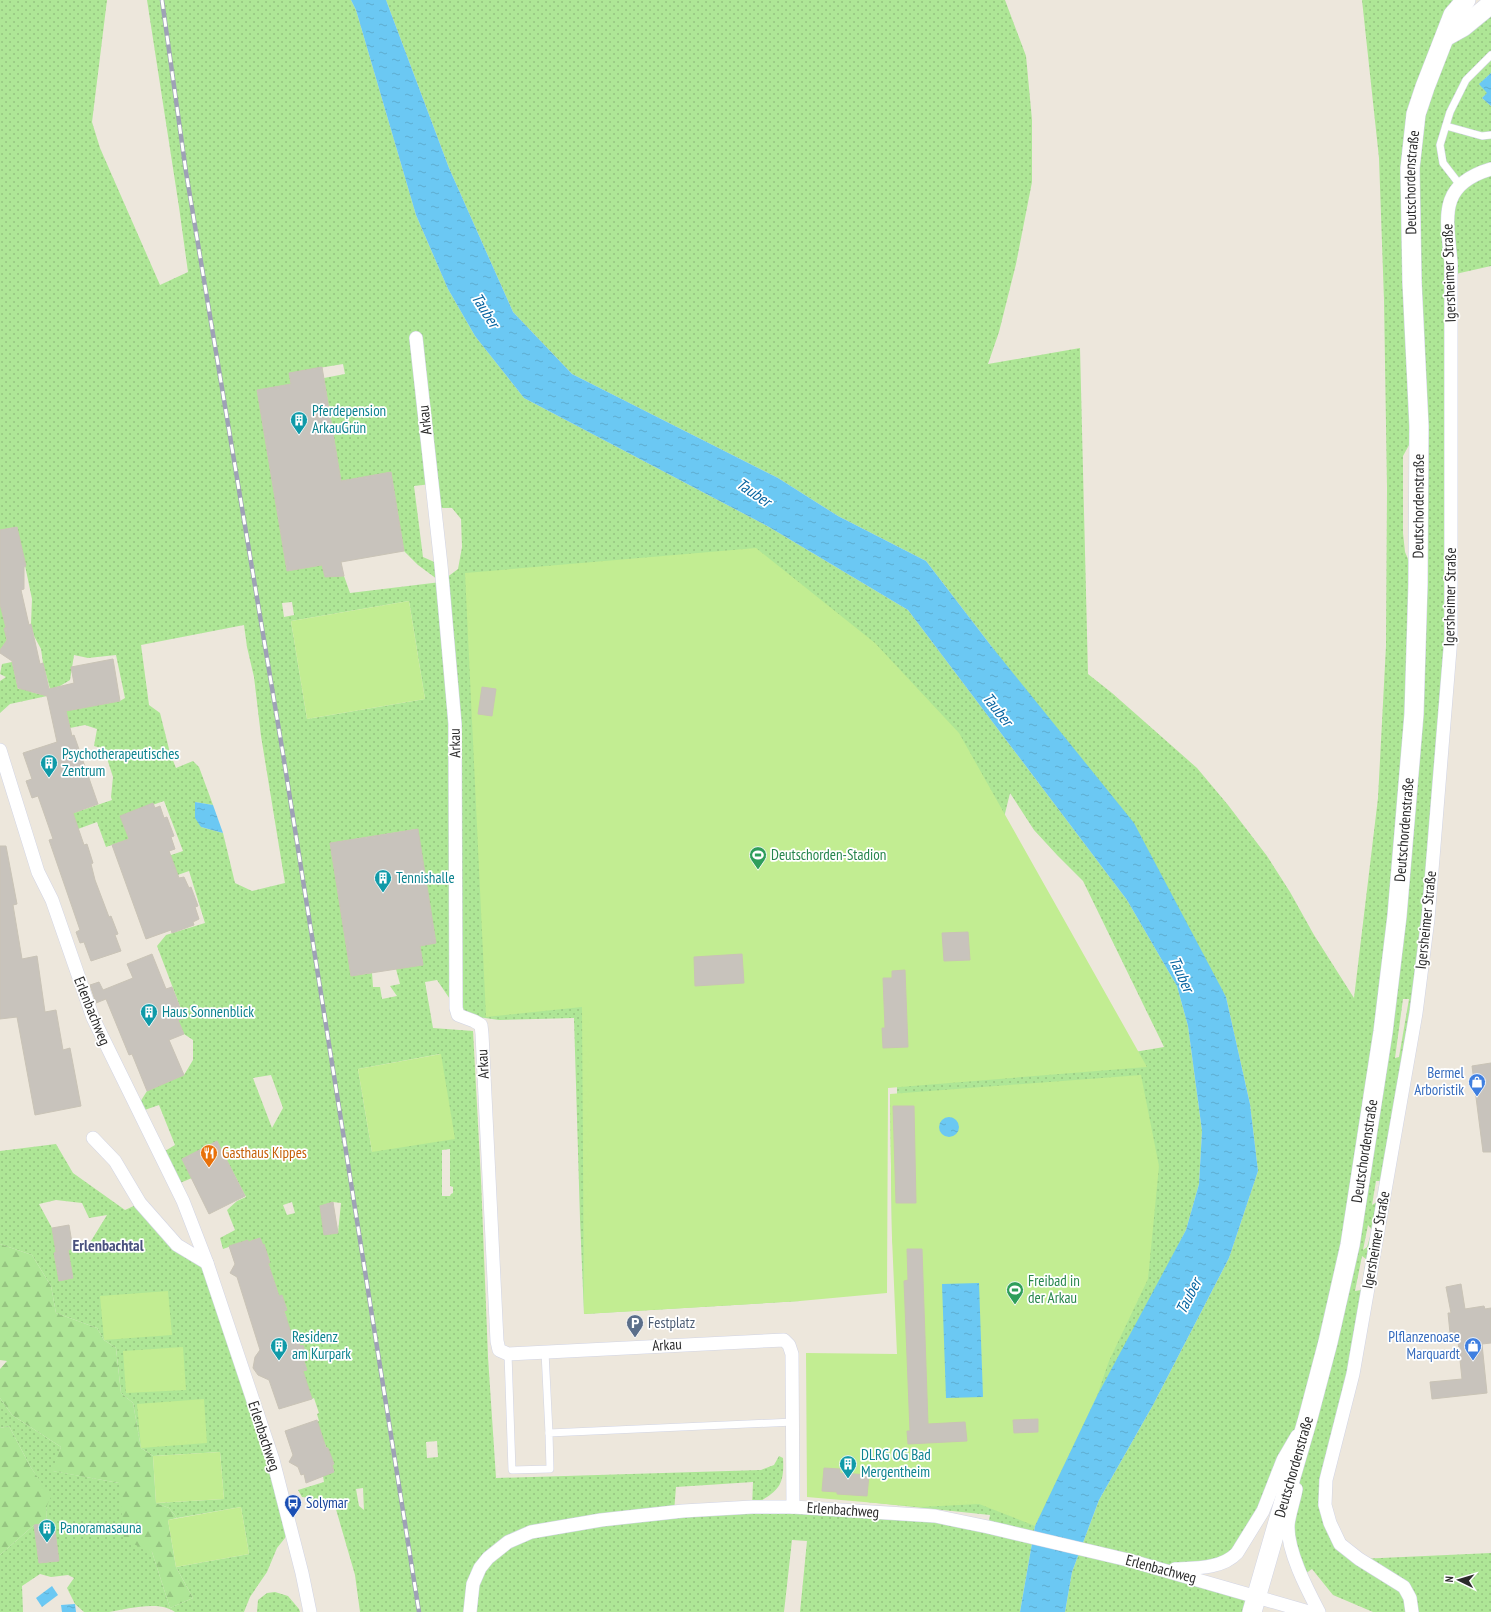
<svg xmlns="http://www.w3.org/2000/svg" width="1491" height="1612" font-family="'PT Sans Narrow',sans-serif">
<defs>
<pattern id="green-dots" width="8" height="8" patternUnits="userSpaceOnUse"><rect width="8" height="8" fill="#aee696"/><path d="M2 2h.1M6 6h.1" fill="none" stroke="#96c581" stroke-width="1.8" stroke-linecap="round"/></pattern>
<pattern id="forest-firs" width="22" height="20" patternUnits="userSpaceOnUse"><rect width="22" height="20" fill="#aee696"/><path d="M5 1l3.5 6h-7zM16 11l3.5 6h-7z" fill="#96c581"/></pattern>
<pattern id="water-ripples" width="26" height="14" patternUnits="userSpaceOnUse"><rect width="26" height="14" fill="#6bc8f3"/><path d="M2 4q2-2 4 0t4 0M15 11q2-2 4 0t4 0" fill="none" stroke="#5dacd0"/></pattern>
</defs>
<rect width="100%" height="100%" fill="#ede7dc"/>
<g fill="url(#green-dots)" fill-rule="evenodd">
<path d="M0,0h107l-15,122 8,26 60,137 28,-13 -9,-65 -32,-207h204l5,10 60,205 32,74 27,47 49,62 245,129 139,83 219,290 50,86 11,40 14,105 -3,53 -13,46 -151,296 -15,86h-220l7,-71 -15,-1 -8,72h-424l-5,-37 -22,-76 -23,7v-8l-8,-1 -4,-7 26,-8 -1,-6 11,-4 -2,-7 2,-1 -10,-22 -17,-16 12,-5 -2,-7 2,-1 -5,-15 -2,1 -3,-9 -12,4 -6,-19 16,-5 -10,-33 -16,6 -6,-19 12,-5 -3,-8 3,-2 -5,-13h-3l-11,-33 2,-1 -6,-17h-1l-3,-7 -12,4v-2l-25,9 -3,-11 15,-8 -8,-20 10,-9 9,-4 -29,-56 -35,18 10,19 -17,7 -15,-31 15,-9 -16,-40 -20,7 -2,-5 10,-16 37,-16 9,-15v-20l-9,-6 -6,-14 6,-3 -27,-71 9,-11 39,-12 -16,-52 -40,14 -7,-20 41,-14 -19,-50 -38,13v3l-4,2 7,20 -23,8 -9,-25 -35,13 -9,-15 59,-20 -1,-3 2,-20 -9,-28 -10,-3 3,-17 -12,-4 -15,3 -4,-17 54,-10 5,-3 -9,-43 -28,3 -14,-3 -4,25 -10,6 -10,3 -7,-26 -2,-14 -7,-13 -3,-12 1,-25 -15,-72 -17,3zM343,364l2,10 -21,4 17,103 50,-9 13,79 14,14 23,17 -91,11 -6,-17 -19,1 -3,-12 -35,6 -30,-181 34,-6 -2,-11zM431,484l10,24h11l9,11 1,28 -4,22 -16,12 -1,-16 -18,-8 -9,-71zM409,601l16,98 -118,20 -16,-98zM292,602l2,13 -10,2 -2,-14zM244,625l3,22 7,30 7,59 24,147 -33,8 -17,-8 -12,-50 -22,-6 -6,-25 18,3 -14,-38 -6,-6 -17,7 -6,-15 -10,-40 -11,-8 -8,-60zM1010,793l24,37 23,25 26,26 81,166 -77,13 -190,19v15h-7l2,144 15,120 -40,144 123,13 -2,11 -235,-20c23,-15 32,-17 30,-48l-4,-2 -5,9 -13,5 -265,8 -8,-121 -7,-177 -8,-149 -40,-3 -8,-46 12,-2 19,28 22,9 21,3 75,-2 6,201 4,95 216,-13 148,-414 44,-20zM417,829l19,114 -16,3 3,19 -27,4 4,15 -10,2 7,10 -15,3 -2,-12h-7l-1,-14 -21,3 -21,-133zM440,1054l-68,98 -14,-83zM271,1075l12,33 -11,20 -19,-50zM450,1149v37l3,1v6l-2,1 -1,2h-8v-46zM292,1202l3,11 -8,2 -4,-10zM333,1202l8,1 -3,30 -13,2 -5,-29zM437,1441l1,16 -11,1 -1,-16zM753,1482l-1,25 -78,5 2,-25zM363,1488l1,22 -5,-4 -3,-17z"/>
<path d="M386,0h619l21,56 6,64v62l-16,82 -17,68 -11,32 92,-16 8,326 24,19 85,75 31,37 39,51 23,36 24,43 40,63 24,-200 8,-152 1,-158 -3,-188 -5,-142 -17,-158h104l-13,15 38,-11v69l-11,11 8,9 -6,5 9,8v160l-40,9v362l-35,376 -90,467 4,43 29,36 132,-6v59h-118l-40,-17 -21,-26 -10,7 -13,-31 19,-125 -76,138 -67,11 92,27 -5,16h-187l7,-40 27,-72 54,-95 76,-147 29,-87 -8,-67 -24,-107 -234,-350 -66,-86 -88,-45 -60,-38 -206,-104 -59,-62 -64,-144zM1419,427l-1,155 -13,-30 -2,-19v-77zM1403,999h6l-10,58 -4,1zM1376,1181h4l-3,21 -5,3zM1368,1225l4,5 -5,17 -4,3zM1362,1256l4,3 -5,31 -6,1z"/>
<path d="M0,604l6,24h-2l3,12 -7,10z"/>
<path d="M12,662l6,27 11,-2 2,5 16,4 -37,8 -10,9v-32l6,-4 -6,-3 2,-10z"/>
<path d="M56,1144l17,29 52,37 15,-7 18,20 49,40 83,262 -5,13 -8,10 -10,24 -17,25 -6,15h-69c-16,-12 -48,-3 -66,0 -8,0 -17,0 -25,0l-9,-8 -8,-16 7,-10 -6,-3 -17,2 -11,-3 -18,12 1,26h-23v-57l34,-30 5,38 20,-2 -5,-38 -7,1c-1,-10 -2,-18 3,-27l-20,-31 -21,-40 -9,2v-30l12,17 49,32 -8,24 66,12 33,69 18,56 23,-10 -17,-31 73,-13 -8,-47 -64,11 -8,-10 -13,-5 68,-4 -4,-47 -67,4 -12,-8 -8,-45 -12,-10 -5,-45 -12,-8 -7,-12 -41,-15 -5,-27 -19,-31 -32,-11v-93zM56,1200l26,3 7,15 18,-3 -16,26 -3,7 -20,2 5,28 -14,3 -5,-28 2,-1 -4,-24 -13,-24z"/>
<path d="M275,1592l13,4 11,13 1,3h-43l1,-12 9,-7z"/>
</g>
<g fill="url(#forest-firs)">
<path d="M0,1244l32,11 19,31 5,27 41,15 7,12 12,8 5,45 12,10 8,45 12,8 3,47 13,5 8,10 -9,2 8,47 17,31 -23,10 -18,-56 -28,-12 -5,-57 -67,-12 9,-24 -49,-32 -12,-17v-29l7,-8 -7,-1z"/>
<path d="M9,1426l21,40 21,31c-6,9 -5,17 -4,27l-13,1 -34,30v-127z"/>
</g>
<g fill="#c2ed92">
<path d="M756,548l119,95 84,90 188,334 -259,21 -1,205 -87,8 -216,13 -2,-307 -96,10 -21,-444z"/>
<path d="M409,601l16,98 -118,20 -16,-98z"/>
<path d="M441,1054l14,85 -83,13 -14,-83z"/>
<path d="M1141,1075l18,91 -11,113 -39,82 -12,35 -62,130 -56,-22 -58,3 -114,-10 -1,-144 91,1 -5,-116 -2,-144z"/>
<path d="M168,1291l4,44 -68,5 -4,-44z"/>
<path d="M183,1347l3,43 -60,3 -3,-42z"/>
<path d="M204,1399l3,44 -66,5 -4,-44z"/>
<path d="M220,1452l4,47 -68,4 -3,-47z"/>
<path d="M241,1507l8,47 -73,13 -8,-47z"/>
</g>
<g fill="url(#water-ripples)">
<path d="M351,0h35l63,168 64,144 59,62 206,104 60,38 88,45 66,86 142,176 92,174 24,107 8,67 -29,87 -76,147 -54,95 -27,72 -7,40h-45l15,-86 62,-130 89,-166 13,-46 3,-53 -14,-105 -11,-40 -50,-86 -219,-290 -139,-83 -245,-129 -49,-62 -27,-47 -32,-74 -60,-205z"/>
<path d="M1491,73v33l-9,-8 5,-5 -8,-9z"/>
<path d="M195,802l18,3 10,28 -22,-6 -6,-9z"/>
<circle cx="949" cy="1127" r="10"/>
<path d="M979,1283l4,114 -37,1 -4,-114z"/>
<path d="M52,1586l6,9 -16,12 -6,-9z"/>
<path d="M75,1604l1,8h-14l-1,-7z"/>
</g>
<g fill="#c8c3bc" stroke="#c9c3b6">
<path d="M322,367l19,114 50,-9 13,79 -63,11 3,14 -19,1 -3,-12 -35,6 -30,-181 34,-6 -2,-11z"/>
<path d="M17,527l9,39 -2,1v22l-3,1 8,35 2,-1 9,40 3,-1 6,26 25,-6 -3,-16 42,-8 7,42 -54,10 6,25 2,-1 24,69 -25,9 11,32 3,-1 6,19 -2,1 4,16 14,37 2,-1 7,18 -3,1 6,16 -30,10 -7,-19 -4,1 -4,-11 4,-2 -31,-90 4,-1 -15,-43 -6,2 -6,-17 6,-2 -9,-26 34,-11 -10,-46 -29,-8 -6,-27 -12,-8v-3l7,-10 -3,-12h2l-6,-24v-74z"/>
<path d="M482,687l14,2 -4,27 -14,-2z"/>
<path d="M153,803l2,5 5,-2 4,12 3,-1 7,19 -3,1 4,12 -6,2 10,27 5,-1 5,11 2,-1 7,19 -3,1 4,12 -6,3 1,3 -22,8 -1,-3 -25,9 -34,-94 17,-6 -9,-23z"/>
<path d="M418,829l18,114 -16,3 3,19 -72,11 -21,-133z"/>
<path d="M0,846h6l11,58 -4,1 9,54 15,-3 8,56 11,-2 7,40 7,-2 11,58 -46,9 -18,-98 -17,2z"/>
<path d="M968,932l2,28 -26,1 -2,-28z"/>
<path d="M152,954l14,35 6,-2 12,31 -6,2 6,14 -15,6 15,35 -37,16 -15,-37 -3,1 -23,-56 -10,4 -6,-18 9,-3 4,8 30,-12 -6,-14z"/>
<path d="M742,954l2,29 -49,3 -1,-29z"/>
<path d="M905,970l3,77 -25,1 -1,-20h3l-2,-50h9v-7z"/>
<path d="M1491,1063v89h-8l-11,-86z"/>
<path d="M893,1106h21l2,97h-20z"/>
<path d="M217,1141l28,55 -36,18 -27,-55z"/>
<path d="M333,1202l5,31 -14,2 -4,-29z"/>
<path d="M69,1225l4,24 -5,1 5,28 -14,3 -5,-28 2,-1 -4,-24z"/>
<path d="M260,1238l3,7 1,-1 6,19h-2l11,33 3,-1 5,15 -3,1 9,28 4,-2 3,9 3,-1 5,15 -4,1 3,9 -4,1 9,28 -33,10 -10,-29 -11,-5 -5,-7 2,-11 5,-7 -23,-73 -7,-4 5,-9 -6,-18 19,-6v2z"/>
<path d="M907,1249h15l6,175 37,-2 2,19 -59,3 -1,-13h3l-6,-150 4,-1z"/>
<path d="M1461,1284l4,25 19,-3 1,3 6,-1v35l-9,1 5,49 -55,6 -2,-17 32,-3 -5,-47 -7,1 -2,-20h3l-5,-26z"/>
<path d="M1038,1419v13l-24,1 -1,-13z"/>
<path d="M317,1420l9,28h2l6,16 -2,1 2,7 -28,11 -2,-9 -3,1 -3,-8 -9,-5 4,-7 -8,-24z"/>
<path d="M824,1468l16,1v4l29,2 -2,21 -30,-2v-2l-15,-1z"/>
<path d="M54,1523l5,38 -20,2 -5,-38z"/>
</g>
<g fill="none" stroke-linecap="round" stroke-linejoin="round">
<g stroke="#d1d4e4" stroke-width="8">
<g id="lane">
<path d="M1446,126l36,10 9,-1"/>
<path d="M1460,185l-17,-22 -3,-18 10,-33 16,-32 25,-25"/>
<path d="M545,1352l4,81"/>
<path d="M508,1354l4,116 38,-1 -1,-36 244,-11"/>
</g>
</g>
<g stroke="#d1d4e4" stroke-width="14">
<g id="street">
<path d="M416,338l25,227 14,159 1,284 2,7 16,6 7,4 1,9 15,307 2,9 9,4 276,-14 5,5 3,9 1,153"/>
<path d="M0,750l38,122 14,28 41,118 90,183 24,62 66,197 29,113 8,39"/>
<path d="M93,1138l22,23 25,42 37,42 30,18"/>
<path d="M1296,1489c-2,12 -7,25 -8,36 -1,26 19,64 31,87"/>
<path d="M1175,1569c20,-1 47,0 62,-16l26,-42 20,-51 14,-24"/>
<path d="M470,1612l3,-28 7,-16 8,-10 20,-16 23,-10 70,-12 82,-9 69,-4h41l142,9 53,11 140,33 181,52"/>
<path d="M1412,1612l-2,-14 -6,-11 -45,-28 -19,-15 -10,-21 -5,-18 1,-25 27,-106 63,-361 12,-94 23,-282v-374c-4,-45 -14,-78 40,-94"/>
</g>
</g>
<g stroke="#d1d4e4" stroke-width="20">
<g id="secondary">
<path d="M1445,37l18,-10 28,-23"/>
<path id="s1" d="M1252,1612l56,-194 20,-76 22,-97 33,-213 14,-116 17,-202 4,-130 1,-158 -7,-144 -2,-114 6,-54 9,-27 28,-72 13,-15"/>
</g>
</g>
<use href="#lane" stroke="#fff" stroke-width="7"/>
<use href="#street" stroke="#fff" stroke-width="13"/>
<use href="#secondary" stroke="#fff" stroke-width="19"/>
<g stroke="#9ea1b6" stroke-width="4.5">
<path id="rail" d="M162,0l24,172 97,582 136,858"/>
</g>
<use href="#rail" stroke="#fff" stroke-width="3" stroke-dasharray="9" stroke-linecap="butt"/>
</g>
<defs>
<g id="building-pin" transform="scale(0.9)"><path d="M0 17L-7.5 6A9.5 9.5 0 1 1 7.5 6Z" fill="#0f9aa8" stroke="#fff"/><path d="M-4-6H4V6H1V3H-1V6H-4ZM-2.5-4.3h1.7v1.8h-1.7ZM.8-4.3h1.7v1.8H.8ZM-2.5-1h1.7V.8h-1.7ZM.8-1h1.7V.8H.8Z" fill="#fff"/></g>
<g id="stadium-pin" transform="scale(0.9)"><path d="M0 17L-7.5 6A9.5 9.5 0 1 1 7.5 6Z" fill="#2e9e5b" stroke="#fff"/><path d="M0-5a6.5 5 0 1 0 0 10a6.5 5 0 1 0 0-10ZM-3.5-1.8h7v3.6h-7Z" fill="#fff"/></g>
<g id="shop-pin" transform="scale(0.9)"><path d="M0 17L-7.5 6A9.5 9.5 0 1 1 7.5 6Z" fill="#3f7fe0" stroke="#fff"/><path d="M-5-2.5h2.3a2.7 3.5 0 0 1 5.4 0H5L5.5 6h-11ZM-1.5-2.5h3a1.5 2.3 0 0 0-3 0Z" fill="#fff"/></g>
<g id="restaurant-pin" transform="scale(0.9)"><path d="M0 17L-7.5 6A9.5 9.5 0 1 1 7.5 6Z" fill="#e8710a" stroke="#fff"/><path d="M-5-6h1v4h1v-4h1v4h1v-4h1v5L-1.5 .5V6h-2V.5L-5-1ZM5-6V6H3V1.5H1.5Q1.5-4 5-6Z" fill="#fff"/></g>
<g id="parking-pin" transform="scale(0.9)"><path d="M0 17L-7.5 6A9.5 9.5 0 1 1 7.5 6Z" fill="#5c6f8a" stroke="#fff"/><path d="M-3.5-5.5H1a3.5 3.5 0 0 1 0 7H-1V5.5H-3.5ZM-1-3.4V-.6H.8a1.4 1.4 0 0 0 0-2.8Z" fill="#fff"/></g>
<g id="bus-pin" transform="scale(0.9)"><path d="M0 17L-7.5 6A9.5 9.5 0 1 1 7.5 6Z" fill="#1a4fb4" stroke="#fff"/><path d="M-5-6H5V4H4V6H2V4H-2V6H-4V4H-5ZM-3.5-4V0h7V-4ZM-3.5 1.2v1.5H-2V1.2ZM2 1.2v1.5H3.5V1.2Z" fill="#fff"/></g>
</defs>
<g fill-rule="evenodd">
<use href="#building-pin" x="299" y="420"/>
<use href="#building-pin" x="49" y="763"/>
<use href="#stadium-pin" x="758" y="855"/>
<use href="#building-pin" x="383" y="878"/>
<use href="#building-pin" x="149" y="1012"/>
<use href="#shop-pin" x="1477" y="1082"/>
<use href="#restaurant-pin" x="209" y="1153"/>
<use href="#stadium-pin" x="1015" y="1290"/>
<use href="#parking-pin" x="635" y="1323"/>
<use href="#building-pin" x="279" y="1346"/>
<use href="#shop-pin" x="1473" y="1346"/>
<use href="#building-pin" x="848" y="1464"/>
<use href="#bus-pin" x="293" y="1503"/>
<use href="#building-pin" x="47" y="1528"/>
</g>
<g text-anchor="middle" stroke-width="3.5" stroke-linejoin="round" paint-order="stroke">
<g font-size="15" fill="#2b2b2b" stroke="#fff">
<text dy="5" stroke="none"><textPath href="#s1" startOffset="1447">Deutschordenstraße</textPath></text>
<text transform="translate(1449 273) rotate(-92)" y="5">Igersheimer Straße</text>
<text transform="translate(425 420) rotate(-96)" y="5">Arkau</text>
<text dy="5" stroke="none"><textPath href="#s1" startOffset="1123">Deutschordenstraße</textPath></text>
<text transform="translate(1450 597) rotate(-89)" y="5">Igersheimer Straße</text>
<text transform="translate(455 743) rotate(-91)" y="5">Arkau</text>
<text dy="5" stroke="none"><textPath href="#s1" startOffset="799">Deutschordenstraße</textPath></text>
<text transform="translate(1426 920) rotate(-84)" y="5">Igersheimer Straße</text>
<text transform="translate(92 1011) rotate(68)" y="5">Erlenbachweg</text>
<text transform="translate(483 1064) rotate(-93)" y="5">Arkau</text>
<text dy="5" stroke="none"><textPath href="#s1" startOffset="475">Deutschordenstraße</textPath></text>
<text transform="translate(1376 1240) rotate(-80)" y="5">Igersheimer Straße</text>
<text transform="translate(667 1345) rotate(-3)" y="5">Arkau</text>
<text transform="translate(264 1436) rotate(72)" y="5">Erlenbachweg</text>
<text dy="5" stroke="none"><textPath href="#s1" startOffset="151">Deutschordenstraße</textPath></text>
<text transform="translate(843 1510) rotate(4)" y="5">Erlenbachweg</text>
<text transform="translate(1161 1569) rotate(15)" y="5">Erlenbachweg</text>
</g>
<g font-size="15" fill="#0d838f" stroke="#fff" text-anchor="start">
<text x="312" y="416">Pferdepension<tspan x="312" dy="17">ArkauGrün</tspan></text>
<text x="62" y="759">Psychotherapeutisches<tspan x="62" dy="17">Zentrum</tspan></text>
<text x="396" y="883">Tennishalle</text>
<text x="162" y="1017">Haus Sonnenblick</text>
<text x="292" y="1342">Residenz<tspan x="292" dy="17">am Kurpark</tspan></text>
<text x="861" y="1460">DLRG OG Bad<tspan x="861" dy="17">Mergentheim</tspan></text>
<text x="60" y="1533">Panoramasauna</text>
</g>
<g font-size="15" fill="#27864d" stroke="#fff" text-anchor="start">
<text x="771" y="860">Deutschorden-Stadion</text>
<text x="1028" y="1286">Freibad in<tspan x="1028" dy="17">der Arkau</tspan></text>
</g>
<g font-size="15" fill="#366cbe" stroke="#fff" text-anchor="end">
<text x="1464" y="1078">Bermel<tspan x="1464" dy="17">Arboristik</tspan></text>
<text x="1460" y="1342">Plflanzenoase<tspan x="1460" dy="17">Marquardt</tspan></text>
</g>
<g font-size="15" fill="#c56008" stroke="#fff" text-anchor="start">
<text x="222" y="1158">Gasthaus Kippes</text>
</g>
<g font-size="15" fill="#4e5e75" stroke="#fff" text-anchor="start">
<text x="648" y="1328">Festplatz</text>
</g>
<g font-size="15" fill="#164399" stroke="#fff" text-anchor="start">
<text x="306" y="1508">Solymar</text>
</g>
<g font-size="16" font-style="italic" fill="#0865a1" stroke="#fff">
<text transform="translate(486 310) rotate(58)" y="6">Tauber</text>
<text transform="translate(754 492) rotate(34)" y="6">Tauber</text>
<text transform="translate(998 709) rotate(51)" y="6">Tauber</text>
<text transform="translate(1182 974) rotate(65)" y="6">Tauber</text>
<text transform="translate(1188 1296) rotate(-63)" y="6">Tauber</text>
</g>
<g font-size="16" font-weight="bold" fill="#49507d" stroke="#fff">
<text x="108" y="1251">Erlenbachtal</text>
</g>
</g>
<g transform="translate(1459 1580) rotate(275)" stroke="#ffffff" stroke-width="3" paint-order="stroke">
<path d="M0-3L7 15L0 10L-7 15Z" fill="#2b2b2b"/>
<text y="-6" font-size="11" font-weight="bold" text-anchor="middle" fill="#2b2b2b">N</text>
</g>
</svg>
